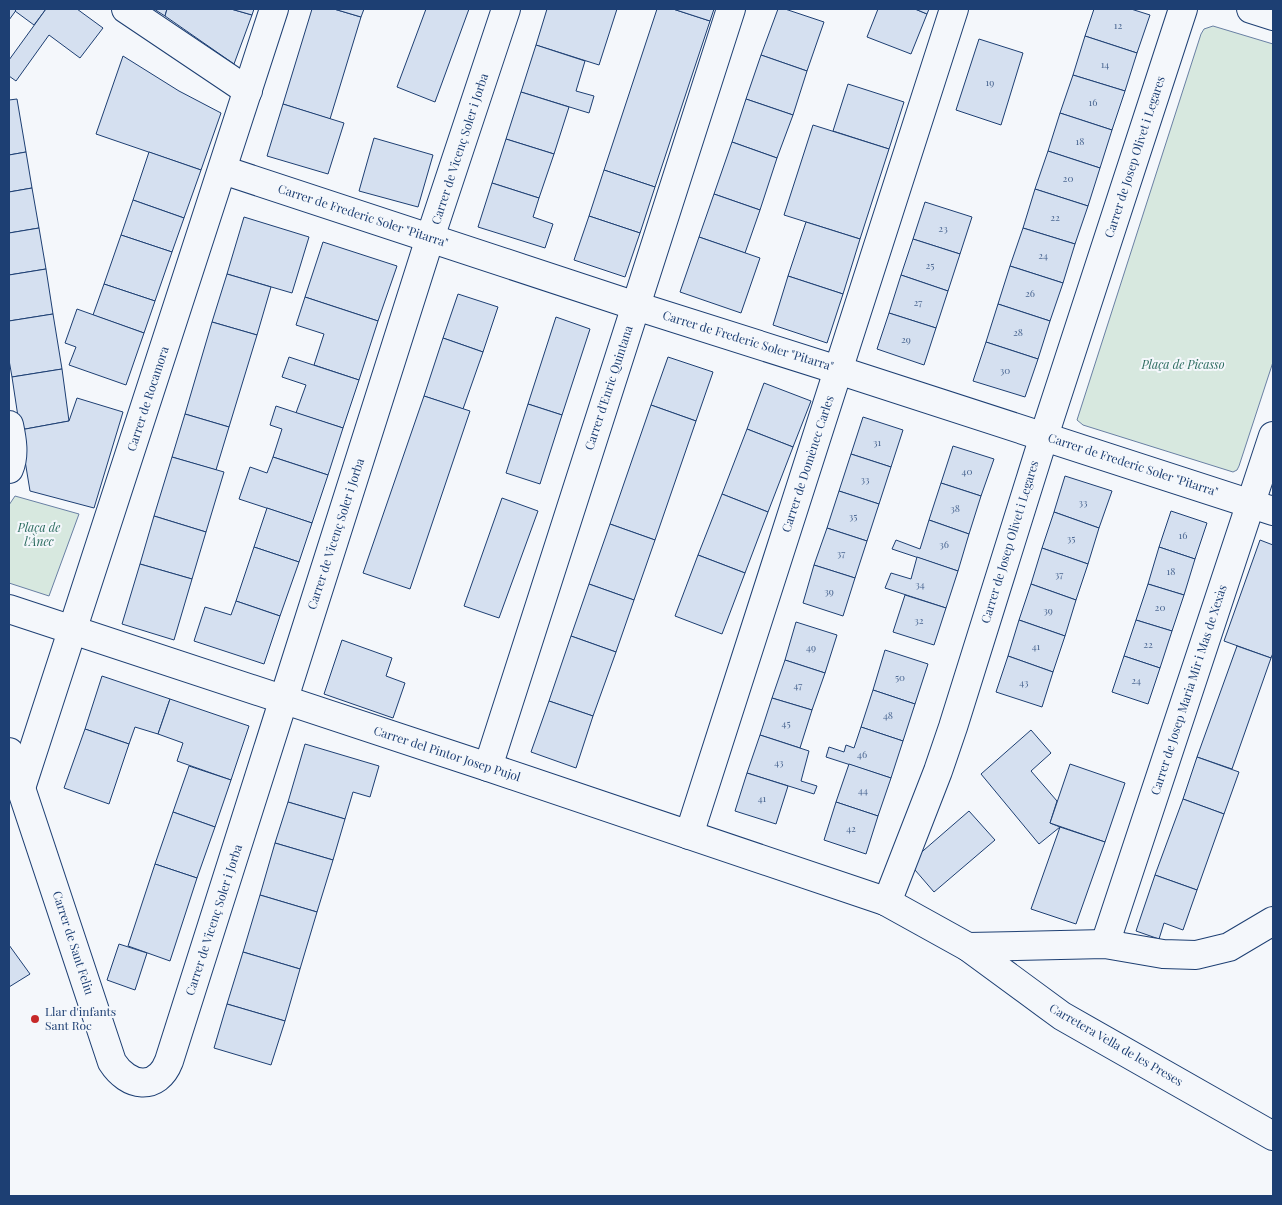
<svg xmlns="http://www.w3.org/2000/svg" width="1282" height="1205" font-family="'Playfair Display',serif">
<rect width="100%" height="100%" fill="#f4f7fb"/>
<g fill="#d7e8df" stroke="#687fa3">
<path d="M1213,26l60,18v318l-34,104 -2,4 -4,2 -150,-47 -6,-5 124,-386 3,-5z"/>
<path d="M15,496l64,18 -30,82 -40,-13v-78z"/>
</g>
<g fill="#d5e0f0" stroke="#1d3f73">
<path d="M9,9h8l-8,11z"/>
<path d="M17,9h29l-12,16 -19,-14z"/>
<path d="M46,9h31l26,19 -23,30 -31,-23 -33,46 -7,-5v-16z"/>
<path d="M154,9h13l-2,7z"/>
<path d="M167,9h64l21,6 -18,49 -69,-48z"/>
<path d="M231,9h23l-2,6z"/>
<path d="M312,9h22l27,8 -31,102 -47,-15z"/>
<path d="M334,9h30l-3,8z"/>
<path d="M426,9h43l-34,93 -38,-15z"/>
<path d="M547,9h70l-18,56 -63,-20z"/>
<path d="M657,9h16l37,12 -55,166 -51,-17z"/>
<path d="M673,9h41l-4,12z"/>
<path d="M778,9h7l39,13 -17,49 -46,-16z"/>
<path d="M878,9h37l12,5 -16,40 -44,-17z"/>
<path d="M915,9h14l-2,5z"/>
<path d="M1094,9h37l19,6 -13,38 -52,-17z"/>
<path d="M1085,36l52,17 -12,38 -52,-16z"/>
<path d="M979,39l44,14 -22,72 -45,-15z"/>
<path d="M536,45l49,16 -9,30 18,5 -5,17 -68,-21z"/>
<path d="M761,55l46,16 -14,44 -47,-16z"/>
<path d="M123,56l56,35 42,22 -20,57 -105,-36z"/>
<path d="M1073,75l52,16 -13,39 -52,-17z"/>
<path d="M848,84l56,18 -15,47 -56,-18z"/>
<path d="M521,92l48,15 -15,47 -48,-15z"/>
<path d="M17,99l9,53 -17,3v-55z"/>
<path d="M746,99l47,16 -16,43 -45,-16z"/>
<path d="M283,104l61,19 -16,51 -61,-18z"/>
<path d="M1060,113l52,17 -12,38 -52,-17z"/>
<path d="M813,125l76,24 -29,90 -76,-24z"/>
<path d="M374,138l59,17 -15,52 -59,-16z"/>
<path d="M506,139l48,15 -15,44 -47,-15z"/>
<path d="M732,142l45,16 -17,52 -46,-16z"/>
<path d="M1048,151l52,17 -12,38 -53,-17z"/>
<path d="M26,152l6,36 -23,4v-37z"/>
<path d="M149,152l52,18 -17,48 -51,-18z"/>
<path d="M604,170l51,17 -15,46 -51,-17z"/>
<path d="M492,183l47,15 -6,19 20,7 -8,24 -67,-21z"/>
<path d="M32,188l7,40 -30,5v-41z"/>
<path d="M1035,189l53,17 -13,38 -52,-16z"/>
<path d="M714,194l46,16 -15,43 -46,-16z"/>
<path d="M133,200l51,18 -12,34 -51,-17z"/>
<path d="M925,202l47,15 -12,37 -47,-15z"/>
<path d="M589,216l51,17 -15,44 -51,-17z"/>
<path d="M244,217l65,20 -17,56 -65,-19z"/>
<path d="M806,222l54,17 -17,55 -55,-18z"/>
<path d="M39,228l7,41 -37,6v-42z"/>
<path d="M1023,228l52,16 -12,39 -53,-17z"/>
<path d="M121,235l51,17 -17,49 -51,-17z"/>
<path d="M699,237l61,21 -19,55 -61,-21z"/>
<path d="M913,239l47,15 -12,37 -47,-16z"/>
<path d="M323,242l74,24 -19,55 -73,-24z"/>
<path d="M1010,266l53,17 -13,38 -52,-17z"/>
<path d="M46,269l7,45 -44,7v-46z"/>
<path d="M227,274l44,13 -14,48 -45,-13z"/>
<path d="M901,275l47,16 -12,37 -47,-15z"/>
<path d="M788,276l55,18 -16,49 -54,-18z"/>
<path d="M104,284l51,17 -11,32 -51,-18z"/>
<path d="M458,294l40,13 -15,45 -40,-14z"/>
<path d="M305,297l73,24 -19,59 -45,-15 10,-31 -28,-9z"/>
<path d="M998,304l52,17 -12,38 -52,-17z"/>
<path d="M77,309l67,24 -18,52 -57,-20 7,-18 -11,-4z"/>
<path d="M889,313l47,15 -12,37 -47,-16z"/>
<path d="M53,314l9,55 -50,8 -3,-17v-39z"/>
<path d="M556,317l34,12 -28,86 -34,-11z"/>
<path d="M212,322l45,13 -28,92 -44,-13z"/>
<path d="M443,338l40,14 -20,57 -39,-13z"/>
<path d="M986,342l52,17 -13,38 -52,-16z"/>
<path d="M289,357l70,23 -16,48 -47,-15 10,-28 -24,-8z"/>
<path d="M668,357l45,15 -17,49 -45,-16z"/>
<path d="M62,369l7,52 -49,9 -8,-53z"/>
<path d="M764,383l47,18 -18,46 -46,-18z"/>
<path d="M424,396l46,15 -60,178 -47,-16z"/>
<path d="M77,398l46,14 -29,96 -64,-17 -10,-61 49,-9z"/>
<path d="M528,404l34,11 -22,69 -34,-11z"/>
<path d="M651,405l45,16 -41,119 -45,-16z"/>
<path d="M276,406l67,22 -15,47 -55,-18 9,-28 -12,-4z"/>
<path d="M185,414l44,13 -13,43 -44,-13z"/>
<path d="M863,417l40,13 -12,37 -40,-13z"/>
<path d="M747,429l46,18 -25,65 -46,-18z"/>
<path d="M953,446l41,13 -13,37 -40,-13z"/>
<path d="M851,454l40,13 -12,37 -40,-13z"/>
<path d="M172,457l52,15 -18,60 -52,-16z"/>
<path d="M273,457l55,18 -16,48 -73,-24 11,-32 17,6z"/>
<path d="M1065,476l47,15 -13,37 -45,-16z"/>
<path d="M941,483l40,13 -12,38 -40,-14z"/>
<path d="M839,491l40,13 -12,37 -40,-13z"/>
<path d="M722,494l46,18 -23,61 -47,-18z"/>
<path d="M502,498l36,13 -39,107 -35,-12z"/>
<path d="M267,508l45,15 -13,39 -45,-15z"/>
<path d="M1171,511l36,12 -12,36 -36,-12z"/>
<path d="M1054,512l45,16 -11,36 -46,-16z"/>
<path d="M154,516l52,16 -14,47 -52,-15z"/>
<path d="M929,520l40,14 -11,37 -66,-22 4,-9 24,9z"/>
<path d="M610,524l45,16 -21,60 -45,-16z"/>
<path d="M827,528l40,13 -12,37 -41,-13z"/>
<path d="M1260,540l13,5v108l-2,5 -47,-17z"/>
<path d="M254,547l45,15 -19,54 -44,-15z"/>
<path d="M1159,547l36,12 -11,36 -36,-11z"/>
<path d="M1042,548l46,16 -12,36 -45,-16z"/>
<path d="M698,555l47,18 -23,61 -47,-18z"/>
<path d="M917,557l41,14 -12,37 -61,-20 6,-15 20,6z"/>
<path d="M140,564l52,15 -18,61 -52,-16z"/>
<path d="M814,565l41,13 -12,38 -40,-13z"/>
<path d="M589,584l45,16 -18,52 -45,-16z"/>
<path d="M1031,584l45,16 -11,36 -46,-16z"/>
<path d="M1148,584l36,11 -12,36 -36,-11z"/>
<path d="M905,595l41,13 -12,37 -41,-13z"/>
<path d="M236,601l44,15 -16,48 -70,-23 11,-34 26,8z"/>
<path d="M1019,620l46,16 -12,36 -45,-16z"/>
<path d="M1136,620l36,11 -12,37 -36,-12z"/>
<path d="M796,622l41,13 -12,38 -40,-13z"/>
<path d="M571,636l45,16 -23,64 -44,-15z"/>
<path d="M342,640l50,18 -6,18 19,7 -12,35 -69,-24z"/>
<path d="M1237,646l34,12 -39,111 -35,-12z"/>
<path d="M885,650l43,14 -13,40 -42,-14z"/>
<path d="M1008,656l45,16 -11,35 -46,-15z"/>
<path d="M1124,656l36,12 -12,36 -36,-12z"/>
<path d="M785,660l40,13 -13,37 -40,-12z"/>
<path d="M102,676l68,23 -12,35 -23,-7 -6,17 -44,-15z"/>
<path d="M873,690l42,14 -12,37 -42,-14z"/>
<path d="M772,698l40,12 -12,38 -40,-13z"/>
<path d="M170,699l79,27 -18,54 -54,-19 6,-18 -25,-9z"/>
<path d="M549,701l44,15 -17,52 -45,-16z"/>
<path d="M861,727l42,14 -12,37 -65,-21 3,-10 15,5 2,-7 8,3z"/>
<path d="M85,729l44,15 -20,60 -45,-16z"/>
<path d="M1031,730l20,23 -20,18 26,30 -7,22 10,4 -21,17 -58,-70z"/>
<path d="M760,735l49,16 -8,30 16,5 -3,8 -67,-21z"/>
<path d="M305,744l74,22 -9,31 -17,-5 -8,27 -57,-17z"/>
<path d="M1197,757l42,15 -15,42 -41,-15z"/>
<path d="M849,764l42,14 -13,38 -42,-14z"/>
<path d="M1070,764l55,19 -20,59 -55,-19z"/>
<path d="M189,766l42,14 -16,47 -42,-15z"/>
<path d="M747,773l41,13 -12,38 -41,-13z"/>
<path d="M1183,799l41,15 -27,76 -42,-15z"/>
<path d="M288,802l57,17 -12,41 -58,-17z"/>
<path d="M836,802l42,14 -12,38 -42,-14z"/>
<path d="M969,811l26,29 -61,52 -25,-29z"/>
<path d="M173,812l42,15 -18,51 -42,-14z"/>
<path d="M1060,827l45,15 -29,82 -45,-15z"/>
<path d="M275,843l58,17 -16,52 -57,-17z"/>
<path d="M155,864l42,14 -27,83 -42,-15z"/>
<path d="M1155,875l42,15 -14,40 -19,-7 -5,16 -23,-8z"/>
<path d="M260,895l57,17 -17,57 -57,-17z"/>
<path d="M119,944l28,9 -12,37 -28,-10z"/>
<path d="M9,945l21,29 -21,13z"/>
<path d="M243,952l57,17 -15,52 -58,-17z"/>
<path d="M227,1004l58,17 -14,44 -57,-17z"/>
</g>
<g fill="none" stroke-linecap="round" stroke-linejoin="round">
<g stroke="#1d3f73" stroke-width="30">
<g id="street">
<path d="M126,9l122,82"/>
<path d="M1251,9l22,7"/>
<path d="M223,170l413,136 202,64 435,141"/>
<path d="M9,425c3,14 6,30 0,44"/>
<path d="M9,609l479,158 397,134 83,46 94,69 211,120"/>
<path d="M9,752l103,310c16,25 45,30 57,-1l261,-823 76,-229"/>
<path d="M488,767l243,-758"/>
<path d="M21,788l253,-779"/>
<path d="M689,835l265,-826"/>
<path d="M885,901l6,-9 47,-121 15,-44 91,-291 139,-427"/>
<path d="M1105,944l168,-508"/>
<path d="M968,947l137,-3 58,10 33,1 33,-8 44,-26"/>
</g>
</g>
<use href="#street" stroke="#f4f7fb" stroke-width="28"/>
</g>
<circle fill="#c62828" stroke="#f4f7fb" stroke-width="2" cx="35" cy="1019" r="5"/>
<g text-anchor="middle" stroke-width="4" stroke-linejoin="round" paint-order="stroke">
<g font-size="10" fill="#4b6792">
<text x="1118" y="29">12</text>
<text x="1105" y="68">14</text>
<text x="990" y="86">19</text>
<text x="1093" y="106">16</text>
<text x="1080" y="145">18</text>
<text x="1068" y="182">20</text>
<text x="1055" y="221">22</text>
<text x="943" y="232">23</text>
<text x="1043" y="259">24</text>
<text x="930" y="269">25</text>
<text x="1030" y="297">26</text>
<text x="918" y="306">27</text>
<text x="1018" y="336">28</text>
<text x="906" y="343">29</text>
<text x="1005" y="374">30</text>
<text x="877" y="446">31</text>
<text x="967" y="475">40</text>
<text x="865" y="483">33</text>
<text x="1083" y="506">33</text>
<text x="955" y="512">38</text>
<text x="853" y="520">35</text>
<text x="1183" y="539">16</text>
<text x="1071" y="542">35</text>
<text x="944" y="548">36</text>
<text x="841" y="557">37</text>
<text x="1171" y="575">18</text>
<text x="1059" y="578">37</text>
<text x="920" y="588">34</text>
<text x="829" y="595">39</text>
<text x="1160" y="611">20</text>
<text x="1048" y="614">39</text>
<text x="919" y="624">32</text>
<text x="1148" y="648">22</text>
<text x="1036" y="650">41</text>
<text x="811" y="651">49</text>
<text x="900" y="681">50</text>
<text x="1136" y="684">24</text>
<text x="1024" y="686">43</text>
<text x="798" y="689">47</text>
<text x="888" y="719">48</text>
<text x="786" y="727">45</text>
<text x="862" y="758">46</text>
<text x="779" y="766">43</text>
<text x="863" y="794">44</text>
<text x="762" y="802">41</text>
<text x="851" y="832">42</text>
</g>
<g font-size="12" fill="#1d3f73" stroke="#f4f7fb">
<text transform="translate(460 149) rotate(-72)" y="4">Carrer de Vicenç Soler i Jorba</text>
<text transform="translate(1135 157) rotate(-72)" y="4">Carrer de Josep Olivet i Legares</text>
<text transform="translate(363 216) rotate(18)" y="4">Carrer de Frederic Soler "Pitarra"</text>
<text transform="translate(748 341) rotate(17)" y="4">Carrer de Frederic Soler "Pitarra"</text>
<text transform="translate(609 388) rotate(-72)" y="4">Carrer d'Enric Quintana</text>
<text transform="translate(148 399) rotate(-72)" y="4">Carrer de Rocamora</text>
<text transform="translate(808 464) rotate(-72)" y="4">Carrer de Domènec Carles</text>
<text transform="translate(1133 465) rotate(18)" y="4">Carrer de Frederic Soler "Pitarra"</text>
<text transform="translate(336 534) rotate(-72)" y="4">Carrer de Vicenç Soler i Jorba</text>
<text transform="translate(1010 542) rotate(-73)" y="4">Carrer de Josep Olivet i Legares</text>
<text transform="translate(1189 690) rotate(-72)" y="4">Carrer de Josep Maria Mir i Mas de Xexàs</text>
<text transform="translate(447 754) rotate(18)" y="4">Carrer del Pintor Josep Pujol</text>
<text transform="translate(214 920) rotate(-72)" y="4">Carrer de Vicenç Soler i Jorba</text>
<text transform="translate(73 943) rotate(72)" y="4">Carrer de Sant Feliu</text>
<text transform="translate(1116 1045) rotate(30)" y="4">Carretera Vella de les Preses</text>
</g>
<g font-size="12" font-style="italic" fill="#2c6c60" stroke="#f4f7fb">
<text x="1183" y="369">Plaça de Picasso</text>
<text x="39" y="532">Plaça de<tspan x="39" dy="14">l'Ànec</tspan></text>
</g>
<g font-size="12" fill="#1d3f73" stroke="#f4f7fb" text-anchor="start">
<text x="45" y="1016">Llar d'infants<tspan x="45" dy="14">Sant Roc</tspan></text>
</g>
</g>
<rect width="1282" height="1205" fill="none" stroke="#1d3f73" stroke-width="20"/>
</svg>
